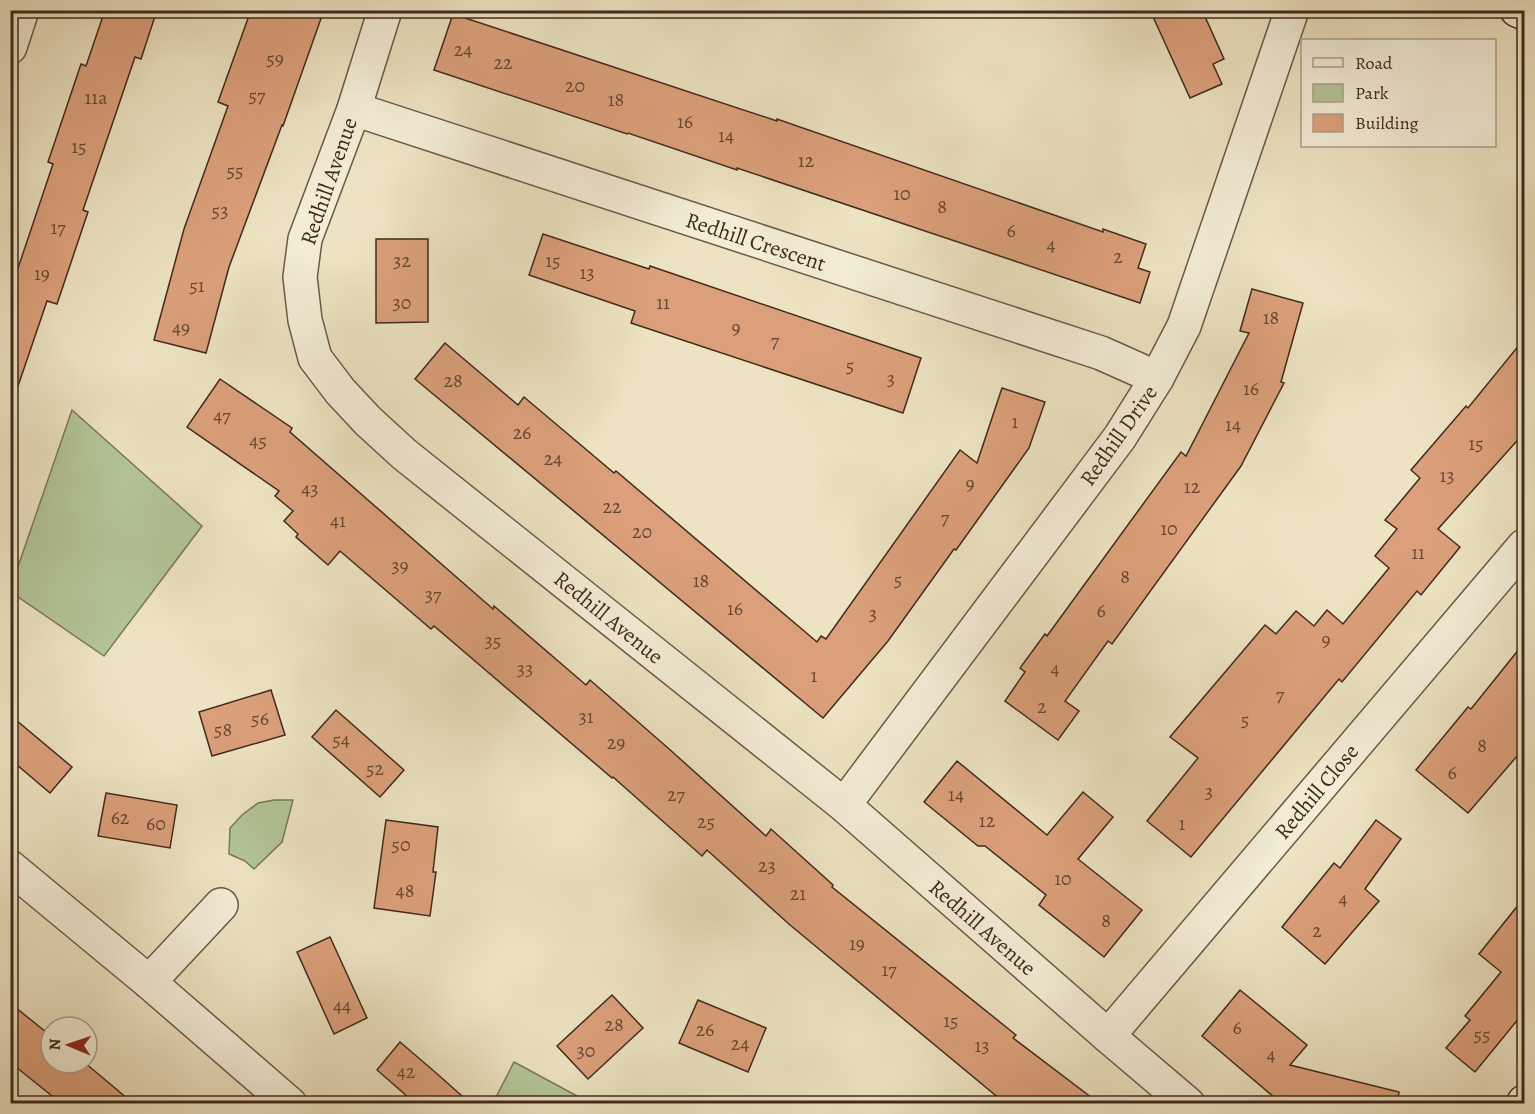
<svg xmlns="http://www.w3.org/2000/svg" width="1535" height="1114" font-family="Alegreya,serif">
<rect width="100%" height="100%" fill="#ede3c2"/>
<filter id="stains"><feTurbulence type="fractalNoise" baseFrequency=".00333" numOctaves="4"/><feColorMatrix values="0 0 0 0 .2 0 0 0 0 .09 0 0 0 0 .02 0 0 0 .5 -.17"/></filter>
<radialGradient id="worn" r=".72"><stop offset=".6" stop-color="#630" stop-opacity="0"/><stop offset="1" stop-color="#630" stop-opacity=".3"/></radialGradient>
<g fill="#b3c598" stroke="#7a785a" stroke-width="1.5">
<path d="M72,410l130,116 -98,130 -93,-64v-5z"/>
<path d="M274,800h19l-11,42 -28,27 -9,-8 -16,-7 1,-26 12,-13 16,-12z"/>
<path d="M514,1062l76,41h-97z"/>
</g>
<g fill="#dba07b" stroke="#412a1c" stroke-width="1.5">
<path d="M105,10h52l-16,49 -6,-2 -52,153 5,2 -31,92 -10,-3 -31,91 -6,-1v-99l43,-128 -5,-2 33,-98 5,2z"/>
<path d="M251,10h73l-41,116 -1,-1 -53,142 -23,86 -52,-13 30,-111 44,-123 -10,-4z"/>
<path d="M1150,10h52l22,49 -11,5 9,20 -32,14z"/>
<path d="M453,14l324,107v-2l326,113v-3l43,15 -8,24 12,4 -10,31 -403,-135v2l-109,-37 -1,1 -193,-64z"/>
<path d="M543,234l106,35 1,-3 271,92 -18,55 -272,-90 4,-12 -106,-36z"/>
<path d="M376,239h52v83l-52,1z"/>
<path d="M1252,289l51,14 -22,79 3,1 -43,83 -129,178 -4,-3 -43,60 14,10 -21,29 -53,-39 20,-29 -5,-4 25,-34 2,2 134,-184 5,4 63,-123 -9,-2z"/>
<path d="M1524,339v94l-86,96 22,18 -39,48 -4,-4 -75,91 -3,-3 -148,178 -44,-36 51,-63 -28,-21 95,-112 11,9 20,-23 18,15 13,-16 16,14 46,-56 -14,-12 22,-27 -12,-9 35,-42 -9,-8 55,-64 2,2z"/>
<path d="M445,343l73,62 6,-8 90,76 2,-2 201,171 4,-6 5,3 134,-189 17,13 25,-75 43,14 -16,46 -73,102 -2,-1 -66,92 -65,77 -408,-339z"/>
<path d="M220,379l72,49 -2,4 203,177 1,-3 92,79 4,-5 78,68 98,88 5,-7 62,56 -1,2 184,148 -3,3 87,66h-94l-216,-179 -83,-75 -5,6 -89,-79 -1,1 -178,-152 -3,3 -91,-78 -12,14 -32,-28 2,-3 -14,-13 9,-10 -18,-15 4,-5 -92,-64z"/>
<path d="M1524,643v105l-56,65 -52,-43 52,-63 3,2z"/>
<path d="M271,690l14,45 -73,21 -13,-44z"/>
<path d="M336,710l68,60 -24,27 -68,-60z"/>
<path d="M10,715l62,52 -22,26 -40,-34z"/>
<path d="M957,761l90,74 36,-43 30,25 -35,42 64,51 -38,47 -65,-52 7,-10 -61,-49h-7l-54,-44z"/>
<path d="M106,793l71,12 -7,43 -72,-12z"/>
<path d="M386,820l52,7 -5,45h3l-6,44 -56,-8z"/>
<path d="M1376,820l25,19 -36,50 14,12 -54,63 -43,-37 52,-64 6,5z"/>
<path d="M1524,898v114l-49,60 -29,-24 24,-28 -5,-4 36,-44 -22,-18z"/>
<path d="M330,937l37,81 -33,16 -37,-82z"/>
<path d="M1240,990l67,55 -17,20 109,27 -2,12h-115l-80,-68z"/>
<path d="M612,995l31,33 -55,51 -31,-33z"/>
<path d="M698,1000l68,28 -18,44 -69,-29z"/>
<path d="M10,1003l41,33v27h34l49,41h-72l-51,-41z"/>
<path d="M400,1042l35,30 36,32h-55l-39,-34z"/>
</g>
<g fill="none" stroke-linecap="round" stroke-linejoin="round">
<g stroke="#6c5846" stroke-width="36">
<g id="street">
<path d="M385,10l-31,99 -49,130 -5,38 5,43 10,38 25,33 28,30 36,33 440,351 264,231 80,68"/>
<path d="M10,47l12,-37"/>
<path d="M354,109l747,244 56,25"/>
<path d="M844,805l276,-368 37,-59 27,-52 108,-316"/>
<path d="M10,867l139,115 141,122"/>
<path d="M149,982l72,-77"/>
<path d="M1108,1036l416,-490"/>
</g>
</g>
<g stroke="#412a1c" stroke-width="36">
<g id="secondary">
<path d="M1517,10l7,3"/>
<path d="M1523,1104l1,-2"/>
</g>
</g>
<use href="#street" stroke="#f3edd7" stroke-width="33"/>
<use href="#secondary" stroke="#f3edd7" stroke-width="33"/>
</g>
<g text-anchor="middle" stroke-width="6" stroke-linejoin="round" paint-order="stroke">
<g font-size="20" fill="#684834">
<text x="463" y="56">24</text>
<text x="275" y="65">59</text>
<text x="503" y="69">22</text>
<text x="575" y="92">20</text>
<text x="257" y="102">57</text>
<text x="96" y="104">11a</text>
<text x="616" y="106">18</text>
<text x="685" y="128">16</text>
<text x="726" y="142">14</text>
<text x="79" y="153">15</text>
<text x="806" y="167">12</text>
<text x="235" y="177">55</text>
<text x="902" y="200">10</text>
<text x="942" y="213">8</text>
<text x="220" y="217">53</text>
<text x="58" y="234">17</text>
<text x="1011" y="237">6</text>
<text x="1051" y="251">4</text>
<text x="1118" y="263">2</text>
<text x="402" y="267">32</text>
<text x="553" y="267">15</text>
<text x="587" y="279">13</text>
<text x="42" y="280">19</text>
<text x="197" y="292">51</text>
<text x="402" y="309">30</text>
<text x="663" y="309">11</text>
<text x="1271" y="324">18</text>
<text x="181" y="334">49</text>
<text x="736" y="334">9</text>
<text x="775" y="347">7</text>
<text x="850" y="372">5</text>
<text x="891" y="385">3</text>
<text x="453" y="387">28</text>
<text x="1251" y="395">16</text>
<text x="222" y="422">47</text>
<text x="1015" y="428">1</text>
<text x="1233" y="431">14</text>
<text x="522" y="439">26</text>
<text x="258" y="447">45</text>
<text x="1476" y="450">15</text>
<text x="553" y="465">24</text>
<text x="1447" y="482">13</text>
<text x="970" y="490">9</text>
<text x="1192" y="493">12</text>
<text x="310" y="495">43</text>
<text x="612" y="513">22</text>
<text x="945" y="524">7</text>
<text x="338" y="527">41</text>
<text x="1169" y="535">10</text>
<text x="642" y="538">20</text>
<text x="1418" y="559">11</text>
<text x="400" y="572">39</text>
<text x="1125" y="583">8</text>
<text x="898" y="586">5</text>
<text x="701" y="587">18</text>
<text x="433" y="601">37</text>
<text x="735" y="615">16</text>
<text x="1101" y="617">6</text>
<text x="873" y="620">3</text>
<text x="1326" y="646">9</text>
<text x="493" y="647">35</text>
<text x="525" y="675">33</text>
<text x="1055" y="675">4</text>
<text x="814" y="682">1</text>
<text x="1280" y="701">7</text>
<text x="1042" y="713">2</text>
<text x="586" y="723">31</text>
<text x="260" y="725">56</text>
<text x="1245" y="726">5</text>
<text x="223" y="736">58</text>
<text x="341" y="746">54</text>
<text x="616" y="749">29</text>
<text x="1482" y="752">8</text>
<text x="375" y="775">52</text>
<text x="1452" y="779">6</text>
<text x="1209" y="798">3</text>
<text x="676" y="801">27</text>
<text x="956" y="801">14</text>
<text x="120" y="824">62</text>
<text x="987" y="827">12</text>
<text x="706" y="828">25</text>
<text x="156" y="830">60</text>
<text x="1182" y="830">1</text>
<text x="401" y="851">50</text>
<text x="767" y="872">23</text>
<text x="1063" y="885">10</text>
<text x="405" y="897">48</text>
<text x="798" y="900">21</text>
<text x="1343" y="905">4</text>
<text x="1106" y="927">8</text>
<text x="1317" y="937">2</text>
<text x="857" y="950">19</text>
<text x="889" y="976">17</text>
<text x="342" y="1012">44</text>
<text x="951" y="1027">15</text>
<text x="614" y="1031">28</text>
<text x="1237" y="1034">6</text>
<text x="705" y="1036">26</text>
<text x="1482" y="1041">55</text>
<text x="740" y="1050">24</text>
<text x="982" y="1052">13</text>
<text x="586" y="1057">30</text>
<text x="1271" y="1061">4</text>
<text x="406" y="1078">42</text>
</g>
<g font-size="22" fill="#412a1c" stroke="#f3edd7">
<text transform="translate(328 181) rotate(-71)" y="8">Redhill Avenue</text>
<text transform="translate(756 241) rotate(18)" y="8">Redhill Crescent</text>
<text transform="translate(1118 435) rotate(-55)" y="8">Redhill Drive</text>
<text transform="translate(609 617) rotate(39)" y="8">Redhill Avenue</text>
<text transform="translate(1316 791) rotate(-50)" y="8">Redhill Close</text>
<text transform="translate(983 927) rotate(41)" y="8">Redhill Avenue</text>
</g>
</g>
<rect width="1535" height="1114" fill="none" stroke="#ede3c2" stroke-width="36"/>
<rect x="12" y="12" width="1511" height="1090" fill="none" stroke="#412a1c" stroke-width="3"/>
<rect x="18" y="18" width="1499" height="1078" fill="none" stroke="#412a1c" stroke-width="1.5"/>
<rect x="1301" y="39" width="195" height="108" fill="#f3edd7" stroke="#ac9f8c" stroke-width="1.5"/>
<rect x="1313" y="58" width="30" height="9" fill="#f3edd7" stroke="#ac9f8c" stroke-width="1.5"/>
<text x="1355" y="69" font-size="18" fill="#412a1c">Road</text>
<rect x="1313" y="84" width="30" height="18" fill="#b3c598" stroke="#ac9f8c" stroke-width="1.5"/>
<text x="1355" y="99" font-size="18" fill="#412a1c">Park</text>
<rect x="1313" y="114" width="30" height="18" fill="#dba07b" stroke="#ac9f8c" stroke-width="1.5"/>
<text x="1355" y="129" font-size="18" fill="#412a1c">Building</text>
<g transform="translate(69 1045) rotate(272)"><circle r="28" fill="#f3edd7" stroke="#ac9f8c" stroke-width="1.5"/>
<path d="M0-4.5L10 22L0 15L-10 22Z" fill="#8f2418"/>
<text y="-9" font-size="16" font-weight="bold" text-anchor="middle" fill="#412a1c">N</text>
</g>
<rect width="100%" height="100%" filter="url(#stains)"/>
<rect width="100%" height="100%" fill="url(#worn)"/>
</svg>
